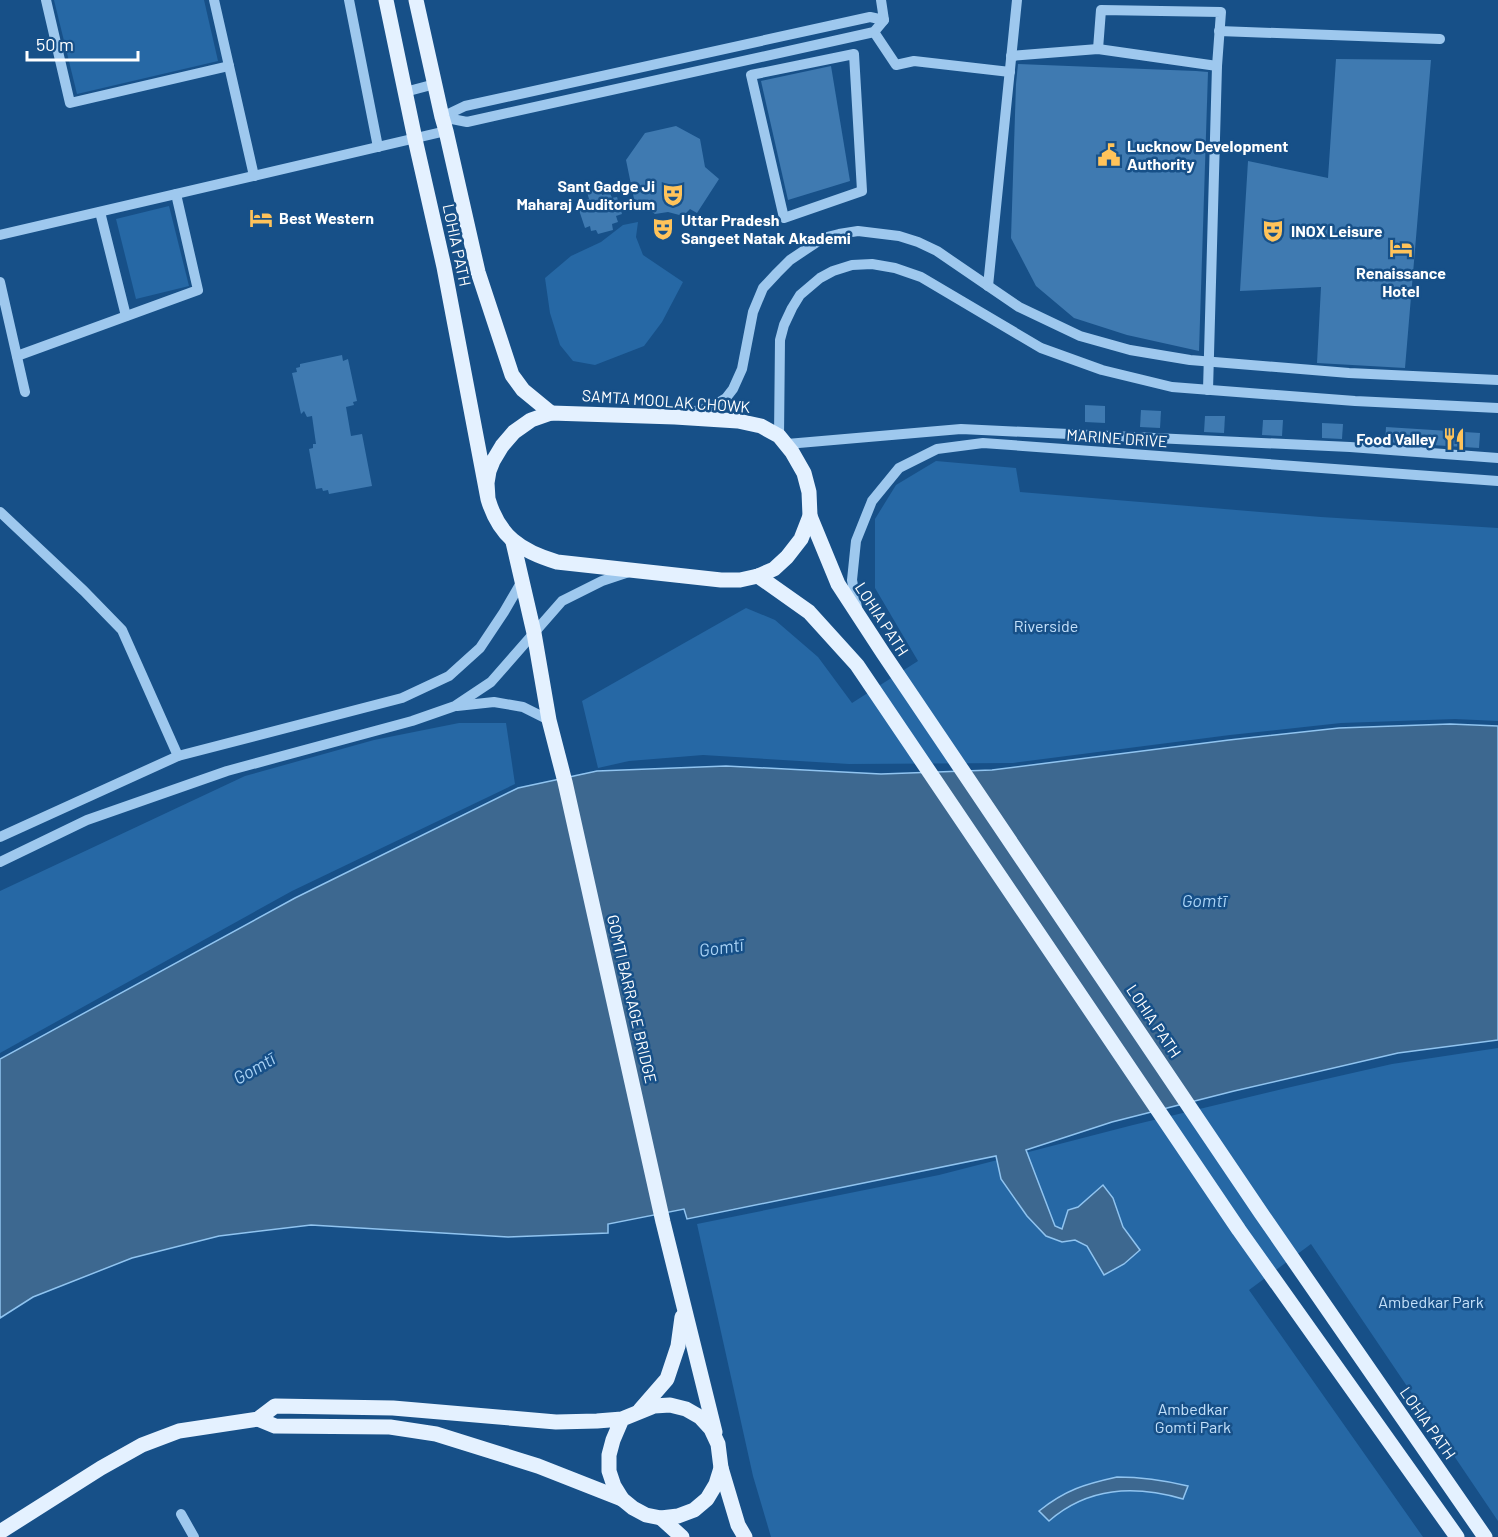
<svg xmlns="http://www.w3.org/2000/svg" width="1498" height="1537" font-family="Barlow,sans-serif">
<rect width="100%" height="100%" fill="#175088"/>
<g fill="#2668a5">
<path d="M54,0h150l14,61 -141,33z"/>
<path d="M169,206l20,80 -53,13 -20,-80z"/>
<path d="M638,222l-2,15 7,18 40,27 -21,40 -18,24 -49,19 -22,-4 -13,-16 -10,-32 -5,-35 26,-22 30,-14 22,-17z"/>
<path d="M936,461l80,7 4,24 301,25 177,11v193l-43,-2 -114,4 -111,12 -217,28 -164,1 -146,-9 -74,6 -31,7 -16,-67 164,-93 29,12 43,37 34,46 66,-42 -43,-73v-69l21,-34z"/>
<path d="M459,723h47l9,61 -223,107 -292,162v-162l245,-115 129,-36z"/>
<path d="M1498,1048v473l-187,-277 -62,46 174,247h-652l-18,-61 -56,-252 242,-49 194,-50 158,-38 101,-23z"/>
</g>
<g fill="#3d6890" stroke="#90c4f0" stroke-width="1.5">
<path d="M1450,724l48,2v314l-100,13 -164,38 -122,31 -86,28 29,76 7,3 6,-19 10,-3 25,-22 10,13 10,29 17,23 -16,14 -20,11 -17,-29 -12,-6 -13,2 -16,-6 -19,-20 -26,-37 -5,-23 -309,63 -3,-10 -76,15v9l-100,4 -197,-12 -92,11 -87,22 -99,39 -33,21v-259l295,-161 223,-110 79,-17 129,-5 155,8 111,-4 237,-30 110,-12z"/>
<path d="M1117,1477c26,0 46,3 71,9l-5,13c-49,-14 -95,-12 -134,22l-10,-10c26,-21 46,-27 78,-34z"/>
</g>
<g fill="#3f7ab1">
<path d="M1336,59l95,1 -26,308 -88,-5 4,-76 -81,4 8,-130 80,17z"/>
<path d="M1018,64l178,7 12,1 -9,279 -72,-16 -53,-17 -38,-32 -25,-48 5,-154z"/>
<path d="M831,66l19,115 -62,19 -27,-119z"/>
<path d="M676,126l24,13 5,28 14,12 -22,34 -7,-4 -7,7 -15,-4 -13,2 -21,-15 -8,-39 19,-27z"/>
<path d="M600,188l2,7 8,-2 2,5 5,-1 5,17 -6,2 2,6 -6,2 1,6 -15,4 -2,-4 -5,1 -1,-5 -5,2 -6,-18 6,-2 -2,-7 6,-2 -2,-7z"/>
<path d="M342,355l1,6 5,-2 9,42 -4,1 1,3 -8,2 5,29 11,-2 10,52 -43,8 -1,-4 -5,1 -1,-3 -6,1 -7,-40 4,-1v-4h3l-4,-28 -5,1 -3,-6 -3,3 -9,-41 5,-1 -1,-4 4,-1v-3z"/>
<path d="M1085,405l20,1v17l-20,-1z"/>
<path d="M1141,410l20,1 -1,17 -20,-1z"/>
<path d="M1205,416h20l-1,17 -20,-1z"/>
<path d="M1263,420h20l-1,16 -20,-1z"/>
<path d="M1322,423l21,1 -1,15 -20,-1z"/>
<path d="M1386,427l94,6 -1,15 -94,-6z"/>
</g>
<g fill="none" stroke-linecap="round" stroke-linejoin="round">
<g stroke="#9ec8ee" stroke-width="10">
<path d="M46,0l24,103 159,-37"/>
<path d="M214,0l40,176"/>
<path d="M349,0l29,147"/>
<path d="M1219,31l221,8"/>
<path d="M874,32l22,33 18,-4 96,11"/>
<path d="M1098,49l3,-39 120,2 -4,54 -9,324"/>
<path d="M854,54l8,137 -78,27 -33,-143z"/>
<path d="M1011,56l87,-7 119,17"/>
<path d="M405,92l30,-8"/>
<path d="M442,117l25,5 407,-90 10,-12 -3,-20"/>
<path d="M442,117l23,-11 405,-89 14,3"/>
<path d="M100,212l26,104"/>
<path d="M0,235l446,-104"/>
<path d="M0,282l25,110"/>
<path d="M988,286l29,-286"/>
<path d="M17,356l181,-66 -22,-96"/>
<path d="M684,414l29,-8 13,-8 7,-9 9,-20 11,-57 10,-24 14,-15 13,-13 33,-22 16,-4 19,-3 41,5 19,6 19,9 82,56 61,29 50,14 60,10 159,13 149,7"/>
<path d="M779,436l1,-96 4,-15 8,-17 8,-13 20,-17 13,-7 19,-6 20,-1 23,4 26,9 120,71 61,22 70,17 183,14 143,7"/>
<path d="M787,444l174,-15 389,18 148,11"/>
<path d="M0,512l84,79 38,39 56,126"/>
<path d="M857,608l-5,-28 4,-39 16,-40 27,-33 38,-19 46,-6 515,38"/>
<path d="M457,706l37,-4 29,5 26,13"/>
<path d="M0,837l178,-81 224,-58 47,-22 31,-28 24,-36 18,-31"/>
<path d="M0,862l87,-42 140,-49 185,-50 43,-15 36,-24 71,-81 40,-20 27,-9"/>
<path d="M181,1514l13,23"/>
</g>
<g stroke="#e4f1ff" stroke-width="15">
<path d="M386,0l29,139 29,128 44,232c11,37 32,52 69,63l164,18h19l18,-4 16,-7 13,-12 14,-18 9,-23 -1,-24 -5,-19 -12,-21 -13,-16 -18,-10 -23,-5 -63,-4 -124,-4 -20,7 -17,12 -12,14 -9,15 -4,10 -2,12 1,16"/>
<path d="M416,0l26,117 4,14 32,141 34,103 11,15 28,23"/>
<path d="M810,516l28,68 45,69 378,560 224,324"/>
<path d="M513,542l21,91 15,87 16,62 98,440 52,210"/>
<path d="M758,576l51,36 48,53 382,565 218,307"/>
<path d="M640,1410l27,-31 11,-33 4,-29"/>
<path d="M258,1419l17,7 115,1 46,7 102,32 84,33"/>
<path d="M721,1468l17,57 7,12"/>
<path d="M661,1518l21,19"/>
<path d="M0,1532l101,-64 41,-23 37,-14 79,-12 17,-13 118,2 163,14 41,-1 25,-2 32,-13 16,-1 16,4 14,8 11,12 7,15 3,24 -5,16 -9,15 -13,11 -16,6 -17,2 -15,-3 -13,-7 -11,-9 -8,-13 -5,-15v-16l4,-15 9,-21"/>
</g>
</g>
<defs>
<g id="civic-bare" transform="scale(1.8)"><path d="M-.6-6.5H3V-4.5H.6V-3L4-1V1h2V6H-6V1h2V-1L-.6-3ZM-1.2 2.5V6h2.4V2.5Z" fill="#ffc35a" stroke="#175088" stroke-width="2.5" paint-order="stroke"/></g>
<g id="theatre-bare" transform="scale(1.8)"><path d="M-5-5.5Q0-4 5-5.5V0Q5 5 0 6Q-5 5-5 0ZM-3.3-2.5H-1v1.5H-3.3ZM1-2.5H3.3v1.5H1ZM-2.8 1Q0 5.5 2.8 1Z" fill="#ffc35a" stroke="#175088" stroke-width="2.5" paint-order="stroke"/></g>
<g id="hotel-bare" transform="scale(1.8)"><path d="M-6-4.5h1.5V1H6V5H4.5V3h-9V5H-6ZM-4 0a1.8 1.8 0 1 1 3.6 0ZM.5 0V-2.5h3Q6-2.5 6 0Z" fill="#ffc35a" stroke="#175088" stroke-width="2.5" paint-order="stroke"/></g>
<g id="restaurant-bare" transform="scale(1.8)"><path d="M-5-6h1v4h1v-4h1v4h1v-4h1v5L-1.5 .5V6h-2V.5L-5-1ZM5-6V6H3V1.5H1.5Q1.5-4 5-6Z" fill="#ffc35a" stroke="#175088" stroke-width="2.5" paint-order="stroke"/></g>
</defs>
<g fill-rule="evenodd">
<use href="#civic-bare" x="1109" y="155"/>
<use href="#theatre-bare" x="673" y="195"/>
<use href="#hotel-bare" x="261" y="218"/>
<use href="#theatre-bare" x="663" y="229"/>
<use href="#theatre-bare" x="1273" y="231"/>
<use href="#hotel-bare" x="1401" y="248"/>
<use href="#restaurant-bare" x="1454" y="439"/>
</g>
<g text-anchor="middle" stroke-width="5" stroke-linejoin="round" paint-order="stroke">
<g font-size="16" font-weight="bold" fill="#fff" stroke="#175088" text-anchor="start">
<text x="1127" y="152">Lucknow Development<tspan x="1127" dy="18">Authority</tspan></text>
<text x="655" y="192" text-anchor="end">Sant Gadge Ji<tspan x="655" dy="18">Maharaj Auditorium</tspan></text>
<text x="279" y="224">Best Western</text>
<text x="681" y="226">Uttar Pradesh<tspan x="681" dy="18">Sangeet Natak Akademi</tspan></text>
<text x="1291" y="237">INOX Leisure</text>
<text x="1401" y="279" text-anchor="middle">Renaissance<tspan x="1401" dy="18">Hotel</tspan></text>
<text x="1436" y="445" text-anchor="end">Food Valley</text>
</g>
<g font-size="16" fill="#fff" stroke="#175088">
<text transform="translate(457 245) rotate(78)" y="6">LOHIA PATH</text>
<text transform="translate(666 401) rotate(4)" y="6">SAMTA MOOLAK CHOWK</text>
<text transform="translate(1117 438) rotate(4)" y="6">MARINE DRIVE</text>
<text transform="translate(882 619) rotate(57)" y="6">LOHIA PATH</text>
<text transform="translate(632 999) rotate(77)" y="6">GOMTI BARRAGE BRIDGE</text>
<text transform="translate(1154 1021) rotate(56)" y="6">LOHIA PATH</text>
<text transform="translate(1428 1423) rotate(55)" y="6">LOHIA PATH</text>
</g>
<g font-size="16" fill="#c3e0fa" stroke="#175088">
<text x="1046" y="632">Riverside</text>
<text x="1431" y="1308">Ambedkar Park</text>
<text x="1193" y="1415">Ambedkar<tspan x="1193" dy="18">Gomti Park</tspan></text>
</g>
<g font-size="18" font-style="italic" fill="#a9d2f5" stroke="#175088">
<text x="1204" y="907">Gomtī</text>
<text transform="translate(721 948) rotate(-8)" y="6">Gomtī</text>
<text transform="translate(254 1069) rotate(-30)" y="6">Gomtī</text>
</g>
</g>
<path d="M27 51v9h111v-9" fill="none" stroke="#ffffff" stroke-width="3"/>
<text x="36" y="51" font-size="18" fill="#ffffff" stroke="#175088" stroke-width="4.5" paint-order="stroke">50 m</text>
</svg>
